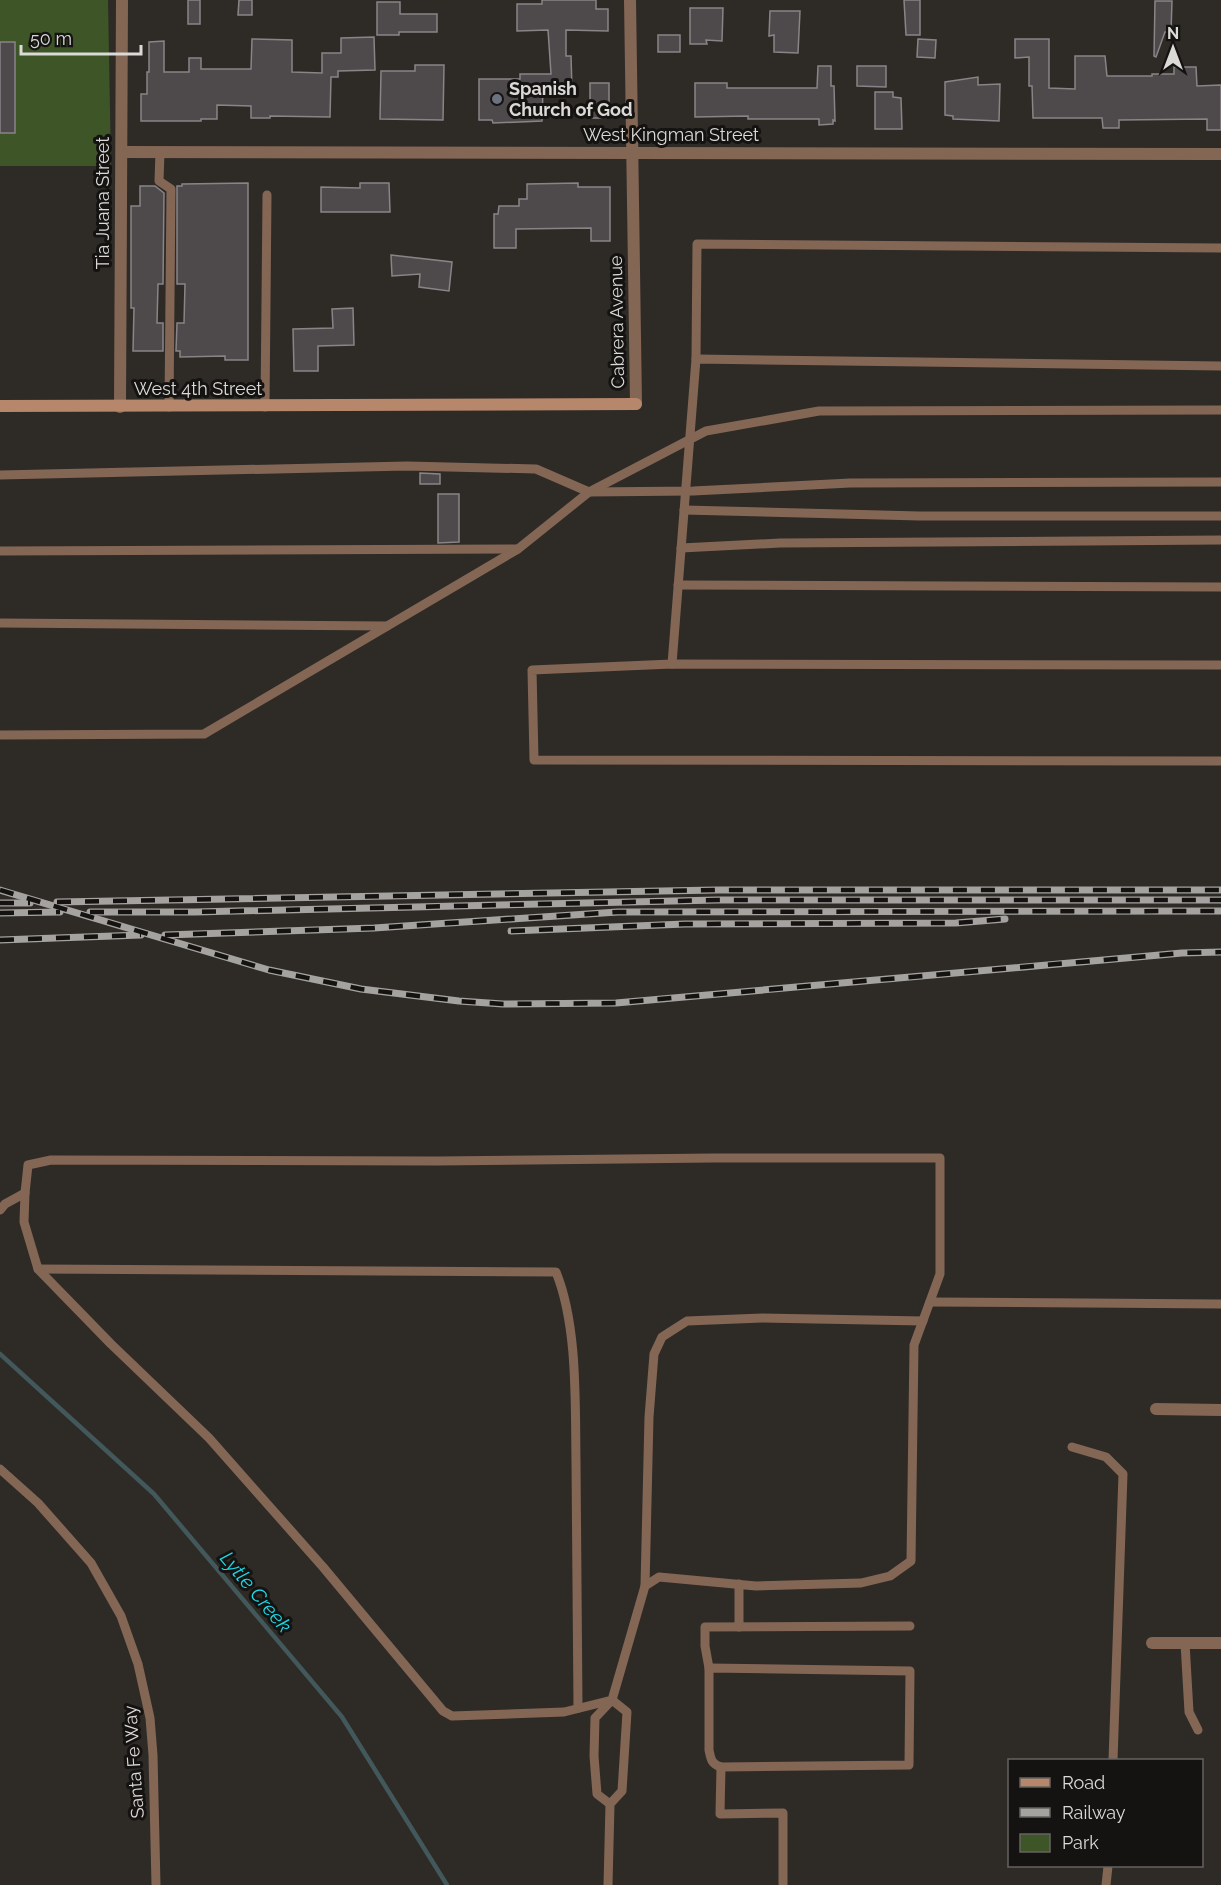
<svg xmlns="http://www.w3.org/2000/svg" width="1221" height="1885" font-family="Raleway,sans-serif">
<rect width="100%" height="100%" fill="#2e2b27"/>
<path fill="#3d5527" d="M0,0h108l3,166h-111z"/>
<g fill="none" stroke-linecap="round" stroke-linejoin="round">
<path stroke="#42585a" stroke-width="4.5" d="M0,1354l154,140 188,223 105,168"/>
</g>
<g fill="#4e4a4c" stroke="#898487" stroke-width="1.5">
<rect x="188" y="0" width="12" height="24"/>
<path d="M239,0h13v15h-14z"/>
<path d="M542,0h54v9h12v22l-42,-1v26h5l1,33h-29l-1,32 -49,2 -1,-3h-13v-41h41v-5h31l-3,-44 -31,1v-27h25z"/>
<path d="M904,0h16v35h-14z"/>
<path d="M1155,1h17l-1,31h-6l-9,25 -2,-1z"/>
<path d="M377,2h23v12h37v18h-38v3h-22z"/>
<path d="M690,8h33l-1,33 -16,-1 1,4h-17z"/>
<path d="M770,11h30l-2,42 -24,-1v-17l-5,1z"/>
<rect x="658" y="35" width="22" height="17"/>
<path d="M374,37l1,33 -37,1v6h-7l-1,40 -60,-1v2h-19v-12l-34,-1v14h-16v2h-60v-27h6v-22h2v-30l15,-1v31h25v-14h12v11h50l1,-30 40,1v32l30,1v-20h19v-15z"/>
<path d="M918,39l18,1 -1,18 -18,-1z"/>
<path d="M1015,39h34v49l26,1v-33h30l2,20h45v-2h22v-7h22l1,19 24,-1v45h-14v-11l-88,1v8h-16l-1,-10h-69l-1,-32h-3v-29l-14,1z"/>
<rect x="0" y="42" width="15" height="91"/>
<path d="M415,65h29l-1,55 -63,-1 1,-48h34z"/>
<path d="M818,66h13v20h3l1,35 -2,-1v4l-14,1v-6h-71v-3l-53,1v-34h32v5h90z"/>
<path d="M857,66h29v21l-29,-1z"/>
<path d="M978,77v8l22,-1 -1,37 -46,-2v-3l-8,-1v-33z"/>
<rect x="590" y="83" width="19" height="35"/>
<path d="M875,92h18v5l8,1 1,31h-27z"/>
<path d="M248,183v177h-23v-4l-45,1v-6h-4l1,-28h7l1,-39h-8v-98h5v-2z"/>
<path d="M360,183h29l1,29h-69v-25l39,1z"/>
<path d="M578,183v4h32v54h-19v-13l-75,1v19h-22v-34h4l1,-8h20v-7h8v-15z"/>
<path d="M140,186h15l9,7 -1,91h-5l-1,39h6v28h-30l1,-43h-3v-102h9z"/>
<path d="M391,255l61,7 -3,29 -30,-4 1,-13 -28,2z"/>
<path d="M353,308l1,37 -36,1v25h-24l-1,-42 40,-1 -1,-19z"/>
<path d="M420,473l20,1v10h-20z"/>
<path d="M438,494h21v48l-21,1z"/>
</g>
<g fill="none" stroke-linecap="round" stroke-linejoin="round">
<g stroke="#846655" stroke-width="9">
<path d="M160,152l-1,29 12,8 -2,218"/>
<path d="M696,359l1,-115 524,4"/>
<path d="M265,407l2,-212"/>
<path d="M0,475l407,-9 129,3 53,23 104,-1 157,-8 371,-1"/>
<path d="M684,510l236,6h301"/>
<path d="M681,548l99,-5 441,-3"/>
<path d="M0,551l516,-2"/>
<path d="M678,585l543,2"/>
<path d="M0,623l387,3"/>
<path d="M672,664l24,-305 525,7"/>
<path d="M1221,665l-549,-1 -140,6 2,90 687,1"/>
<path d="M0,735l204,-1 314,-185 71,-57 117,-61 113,-20 402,-1"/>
<path d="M0,1210l5,-6 20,-11"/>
<path d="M38,1269l518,3c22,54 19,132 20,190 1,82 1,164 2,246"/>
<path d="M930,1302l291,2"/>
<path d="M1072,1447l34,10 17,17 -10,286"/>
<path d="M0,1469l38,34 53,60 30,53 17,48 12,54 3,37 3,130"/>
<path d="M645,1586l4,-169 5,-63 8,-17 25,-16 75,-3 161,3"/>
<path d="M739,1627v-43"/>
<path d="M1185,1643l4,69 9,18"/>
<path d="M709,1668l201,3 -1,94 -188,2c-10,-3 -10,-8 -12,-17z"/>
<path d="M709,1668l-4,-22v-19l205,-1"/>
<path d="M721,1767l-1,47 63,-1v72"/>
<path d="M610,1804l-13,-10 -3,-38 1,-38 17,-18 33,-114 14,-9 97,9 105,-3 29,-7 21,-15 3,-216 26,-71v-116h-227l-276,3 -386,-1 -23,5 -3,28 -1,29 14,47 73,75 98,94 114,129 120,144 9,5 112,-4 48,-12"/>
<path d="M608,1885l2,-81 12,-13 5,-79 -15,-12"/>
<path d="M1106,1885l2,-19"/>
</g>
<g stroke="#846655" stroke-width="12">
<path d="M630,0l6,404"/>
<path d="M122,152l1099,2"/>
<path d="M120,407l2,-407"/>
<path d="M1156,1409l65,1"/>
<path d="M1152,1643h69"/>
</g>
<path stroke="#b7876c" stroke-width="12" d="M0,406l636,-2"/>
<g stroke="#a5a39f" stroke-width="7">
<g id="rail">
<path d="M0,890l269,80 92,19 98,12 44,3 113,-1 566,-50 39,-1"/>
<path d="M57,902l660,-12h504"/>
<path d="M0,903h30"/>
<path d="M90,912h105l522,-12h504"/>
<path d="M0,913l60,-1"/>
<path d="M511,931l174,-7 271,-1 49,-4"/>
<path d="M165,935l209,-7 244,-16 603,-1"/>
<path d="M0,940l141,-5"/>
</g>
</g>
<use href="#rail" stroke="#151312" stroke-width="4.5" stroke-dasharray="14" stroke-linecap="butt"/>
</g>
<circle fill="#6b7280" stroke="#151312" stroke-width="2" cx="497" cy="99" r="6"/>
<g text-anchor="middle" stroke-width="6" stroke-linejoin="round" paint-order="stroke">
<g font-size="18" font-weight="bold" fill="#dcdad7" stroke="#151312" text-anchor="start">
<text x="509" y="95">Spanish<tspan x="509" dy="21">Church of God</tspan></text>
</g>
<g font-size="18" fill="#dcdad7" stroke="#151312">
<text x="671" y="141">West Kingman Street</text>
<text transform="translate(103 203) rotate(-90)" y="6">Tia Juana Street</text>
<text transform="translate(617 322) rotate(-91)" y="6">Cabrera Avenue</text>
<text x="198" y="395">West 4th Street</text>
<text transform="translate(134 1762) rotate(-94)" y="6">Santa Fe Way</text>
</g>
<g font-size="20" font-style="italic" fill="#1dd9e6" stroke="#151312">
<text transform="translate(256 1592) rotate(50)" y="7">Lytle Creek</text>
</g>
</g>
<rect x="1008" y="1759" width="195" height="108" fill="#151312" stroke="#656361" stroke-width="1.5"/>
<rect x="1020" y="1778" width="30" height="9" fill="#b7876c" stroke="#656361" stroke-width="1.5"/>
<text x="1062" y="1789" font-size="18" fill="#dcdad7">Road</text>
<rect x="1020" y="1808" width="30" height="9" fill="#a5a39f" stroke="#656361" stroke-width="1.5"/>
<text x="1062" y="1819" font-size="18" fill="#dcdad7">Railway</text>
<rect x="1020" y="1834" width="30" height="18" fill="#3d5527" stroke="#656361" stroke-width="1.5"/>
<text x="1062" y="1849" font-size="18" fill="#dcdad7">Park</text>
<g transform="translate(1173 48)" stroke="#151312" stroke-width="4.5" paint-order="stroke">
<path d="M0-4.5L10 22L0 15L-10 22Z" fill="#dcdad7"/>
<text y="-9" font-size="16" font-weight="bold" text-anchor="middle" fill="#dcdad7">N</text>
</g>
<path d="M21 45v9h120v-9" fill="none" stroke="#dcdad7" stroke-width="3"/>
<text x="30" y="45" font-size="18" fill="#dcdad7" stroke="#151312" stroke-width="4.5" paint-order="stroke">50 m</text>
</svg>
